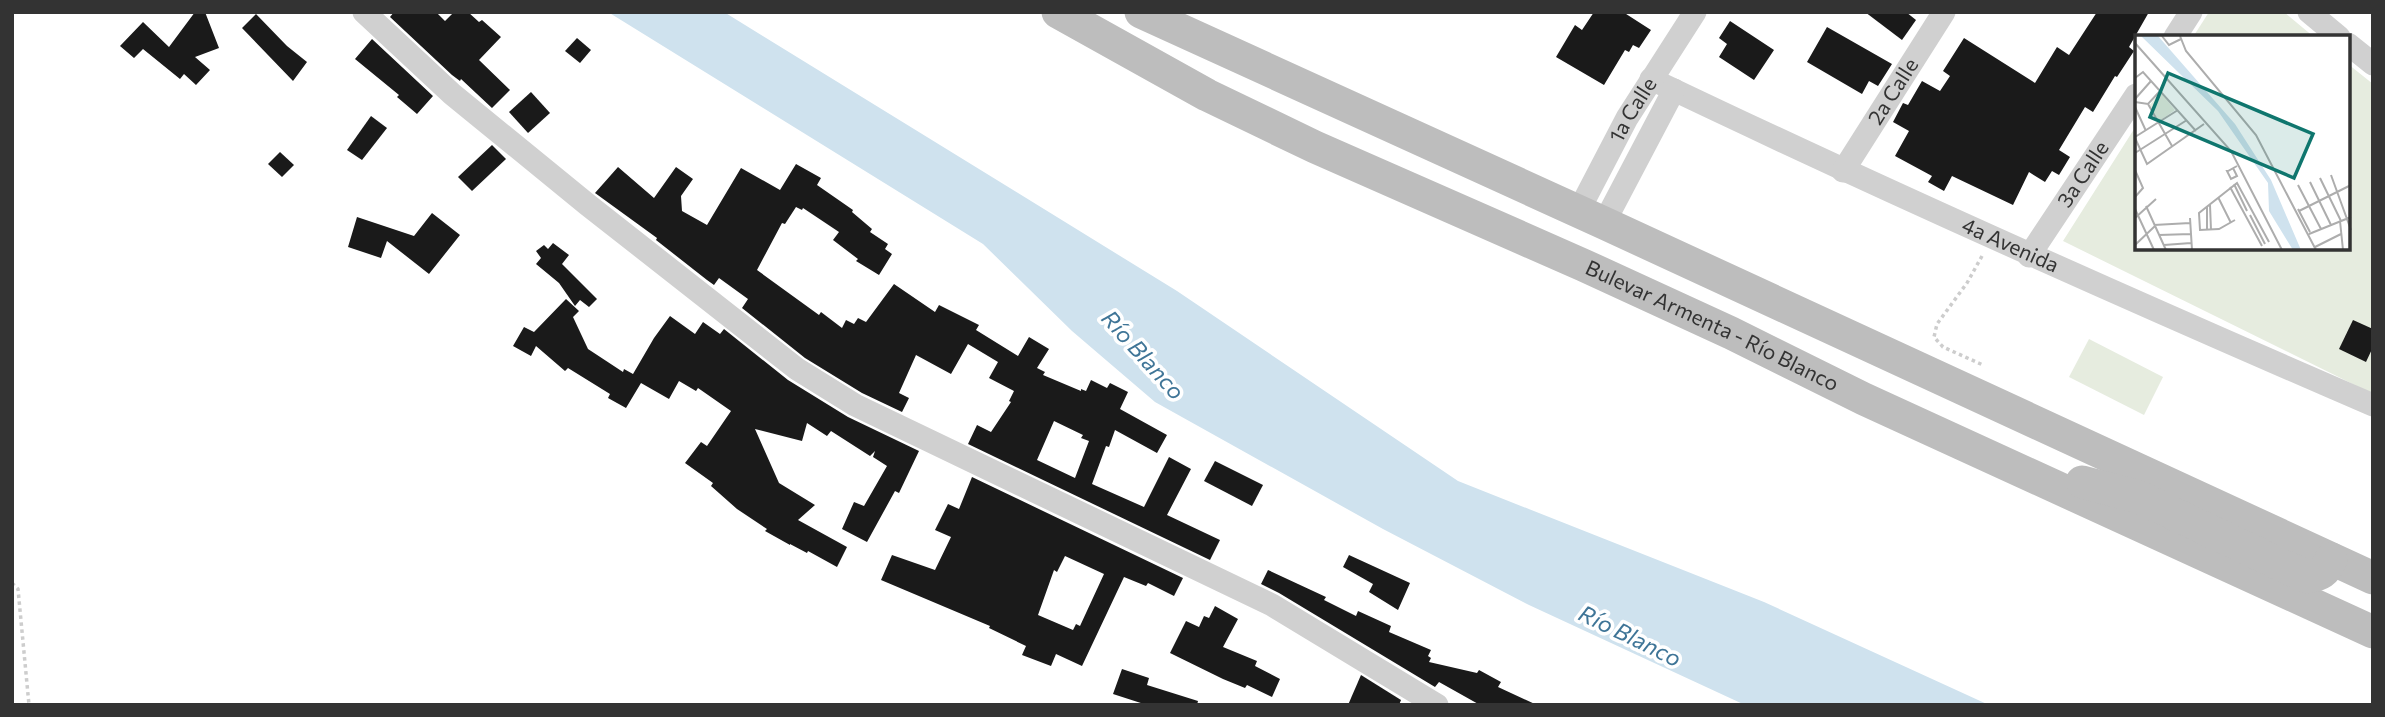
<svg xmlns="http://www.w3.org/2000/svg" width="2385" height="717" font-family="Commissioner,sans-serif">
<rect width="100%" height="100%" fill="#fff"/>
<g fill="#e6ecdf">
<path d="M2209,12h75l30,25h-121z"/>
<path d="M2348,64l25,20v310l-310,-153 73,-115v122h212z"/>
<path d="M2089,339l74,38 -19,38 -75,-38z"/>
</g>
<path fill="#cfe2ee" d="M608,12h116l453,279 281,190 306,121 225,103h-244l-216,-100 -146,-76 -228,-127 -83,-71 -89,-87z"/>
<g fill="#1a1a1a" fill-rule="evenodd">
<path d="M195,12h10l14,36 -24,9 15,13 -14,15 -12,-11 -4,5 -37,-30 -9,9 -14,-12 23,-24 26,25z"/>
<path d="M394,12h42l9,9 9,-9h14l11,10 3,-2 19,17 -22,23 31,30 -18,18 -31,-29 -1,2 -8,-6 -62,-58z"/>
<path d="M1594,12h29l28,18 -12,18 -6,-3 -4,7 -4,-2 -21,35 -48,-28 19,-32 7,5z"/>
<path d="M1865,12h41l10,8 -14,20z"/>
<path d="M2097,12h52l-20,35 5,4 -17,26 -2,-1 -22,36 -8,-5 -26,43 11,7 -11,18 -7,-4 -7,11 -16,-10 -16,33 -61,-29 -8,15 -16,-9 4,-6 -37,-20 14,-25 -16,-9 10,-19 5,2 14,-24 18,10 10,-15 -7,-5 21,-33 71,45 22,-36 12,8z"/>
<path d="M256,14l31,32 20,16 -14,19 -51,-53z"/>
<path d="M1730,21l44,29 -20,30 -35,-23 8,-13 -8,-6z"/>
<path d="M1827,27l65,37 -14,22 -9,-5 -7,13 -55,-32z"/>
<path d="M577,38l14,12 -11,13 -15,-12z"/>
<path d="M372,39l61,57 -16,18 -20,-17 2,-2 -44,-36z"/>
<path d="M531,92l19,21 -22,20 -19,-21z"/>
<path d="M371,116l16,12 -25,32 -15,-10z"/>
<path d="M492,145l14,14 -34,32 -14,-14z"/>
<path d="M280,152l14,13 -12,12 -14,-13z"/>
<path d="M796,164l25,14 -4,7 36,25 -1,2 20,17 -2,3 18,12 -3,5 7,5 -13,21 -23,-14 2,-2 -25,-19 6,-8 -36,-24 -1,2 -6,-3 -11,17 -3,-1 -25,47 62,45 2,-3 21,16 4,-8 8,4 4,-6 8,4 28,-38 41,28 4,-7 40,20 -3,5 42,26 11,-19 20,12 -12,19 8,4 -2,3 38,16v-2l5,2 5,-11 16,8 3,-5 18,9 -8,17 47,26 -10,18 -42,-23 -6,17 -3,-1 -14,38 52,23 25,-50 22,12 -24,46 53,25 -10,20 -242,-116 9,-19 14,7 20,-30 -2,-1 5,-10 -25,-13 9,-16 -30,-18 -17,30 -35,-19 -17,38 10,5 -7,14 -40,-19 -57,-35 -63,-50 6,-9 -29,-21 -5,7 -7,-5 -51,-40 1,-2 -62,-45 23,-26 36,31 22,-31 17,12 -12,17 1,15 25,14 34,-57 39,22zM1054,421l29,14 -2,3 8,3 -14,37 -38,-18z"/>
<path d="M432,213l28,22 -31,39 -42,-33 -6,17 -33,-11 9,-30 57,19z"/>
<path d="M553,243l16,12 -7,9 35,35 -8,8 -9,-7 -5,6 -16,-23 -23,-19 5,-6 -5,-7 8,-6 4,4z"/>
<path d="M566,299l13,12 -6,6 15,32 35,23 1,-3 9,5 21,-36 16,-22 25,18 8,-12 17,12 4,-5 64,51 60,37 71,34 -20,42 -4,-2 -28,51 -25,-13 12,-27 10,4 23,-40 -14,-9 2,-6 -5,5 -39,-25 -4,5 -20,-13 -5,18 -47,-12 24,54 36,22 -17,15 49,27 -10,20 -29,-16 -1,2 -17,-9v1l-25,-14 2,-2 -30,-20 -26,-23 2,-3 -28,-20 16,-21 6,4 24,-35 -33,-23 -2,3 -17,-10 -10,18 -28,-16 -15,25 -18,-10 2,-4 -42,-26 -3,3 -29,-25 -5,10 -18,-10 11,-19 10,5z"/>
<path d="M2353,320l20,9v18l-7,15 -27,-13z"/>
<path d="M1215,461l48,24 -11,21 -48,-25z"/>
<path d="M972,477l211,101 -9,18 -26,-13 -2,3 -22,-9 -42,89 -26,-12 -5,12 -29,-11 4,-9 -37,-18 1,-2 -109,-46 11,-25 43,15 16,-33 -16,-7 13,-26 11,5zM1065,556l39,18 -24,52 -4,-2 -3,6 -35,-15 16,-45 3,2z"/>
<path d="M1349,555l61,28 -12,27 -29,-18 4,-8 -30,-17z"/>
<path d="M1268,570l58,27 -2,3 32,16 2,-5 33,15 -2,6 42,18 -3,6 3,2 -2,4 48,11 2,-3 22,12 -3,5 39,18h-57l-41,-23 -4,5 -156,-94 -18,-9z"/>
<path d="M1215,606l23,13 -15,28 34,14 -2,5 25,13 -8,18 -25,-12 -2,3 -22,-9 -53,-26 16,-32 13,6 5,-11 5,2z"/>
<path d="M1122,669l27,9 -2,7 51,16 -1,4h-50l-34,-11z"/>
<path d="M1361,675l40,25 -2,5h-51z"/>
</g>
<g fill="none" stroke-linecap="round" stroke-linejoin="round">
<g stroke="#cdcdcd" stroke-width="3.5" stroke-dasharray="3.5 3.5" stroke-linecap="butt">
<path d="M1982,256l-15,27 -30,41 -3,13 9,10 40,18"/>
<path d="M12,583l6,6 11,116"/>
</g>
<g stroke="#d0d0d0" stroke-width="23">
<path d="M364,12l88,82 136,111 209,164 58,36 417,200 165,100"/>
<path d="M2309,12l30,25"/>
<path d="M2175,37l16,-25"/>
<path d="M2348,44l25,20"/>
<path id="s1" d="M1651,79c238,114 479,221 722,326"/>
<path id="s2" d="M1843,171l101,-159"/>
<path id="s3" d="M1578,212l49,-94 68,-106"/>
<path d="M1604,223l70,-133"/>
<path id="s4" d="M2029,256l107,-161"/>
</g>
<g stroke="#bdbdbd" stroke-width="33">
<path id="s5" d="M1058,12l149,83 108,52 268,118 148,68 133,66 509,233"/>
<path d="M1141,12l463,211 769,355"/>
<path d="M2082,482l57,15 168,80c13,-2 19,-5 24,-18"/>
</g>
</g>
<g text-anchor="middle" stroke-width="7" stroke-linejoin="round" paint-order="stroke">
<g font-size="21" fill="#333" stroke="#fff">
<text dy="7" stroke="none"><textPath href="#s2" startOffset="94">2a Calle</textPath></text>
<text dy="7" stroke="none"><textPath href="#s3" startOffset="116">1a Calle</textPath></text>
<text dy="7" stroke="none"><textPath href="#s4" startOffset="98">3a Calle</textPath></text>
<text dy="7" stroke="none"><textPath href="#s1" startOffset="396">4a Avenida</textPath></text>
<text dy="7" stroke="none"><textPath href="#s5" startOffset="726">Bulevar Armenta - Río Blanco</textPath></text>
</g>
<g font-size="23" font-style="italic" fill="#3f7597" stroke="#fff">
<text transform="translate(1143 355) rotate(48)" y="8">Río Blanco</text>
<text transform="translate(1630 636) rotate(26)" y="8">Río Blanco</text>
</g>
</g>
<g transform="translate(2135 35)">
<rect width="215" height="215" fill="#fff"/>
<path d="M25,57l15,18 -17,12 -9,-16z" fill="#e6ecdf"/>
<path d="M6,1h17l77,88 36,56 30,70h-8l-24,-39 -1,-28 -50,-72z" fill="#cfe2ee"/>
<path fill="none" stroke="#adadad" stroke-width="2" d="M27,1l7,9 12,-6M45,1l6,15 70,84 60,115M0,8l96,108 51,99M0,43l8,-6 53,59M0,64l16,-18M0,67l13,2 12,-13M13,69l24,42M0,72l11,24M0,102l43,-27M0,103l12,26 57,-40M0,118l52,-33M98,133l4,8 -6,3 -4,-8h1l9,-5M0,135l8,18 -8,9M196,140l20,55M185,143l21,43M175,147l21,43M99,149l13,27M163,150l23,44M95,152l32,59M83,162l13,26M75,170l1,25M11,171l20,44M0,174l19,41M163,174l12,23M164,176l52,-26M115,180l15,29M0,183l21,-19M55,183l2,32M100,185l-16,9 -19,1 -1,-17 38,-30 32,59M205,186l3,29M19,190l36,-2M72,195v-23M174,199l42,-17M24,200l32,-1M0,210l20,-19M29,210l27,-2M180,212l26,-13"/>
<path fill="#0f766e" fill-opacity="0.15" stroke="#0f766e" stroke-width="3.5" d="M33,38l145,61 -19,44 -144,-61z"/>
<rect width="215" height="215" fill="none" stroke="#333" stroke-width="3.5"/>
</g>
<rect width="2385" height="717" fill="none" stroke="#333333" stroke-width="28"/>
</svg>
